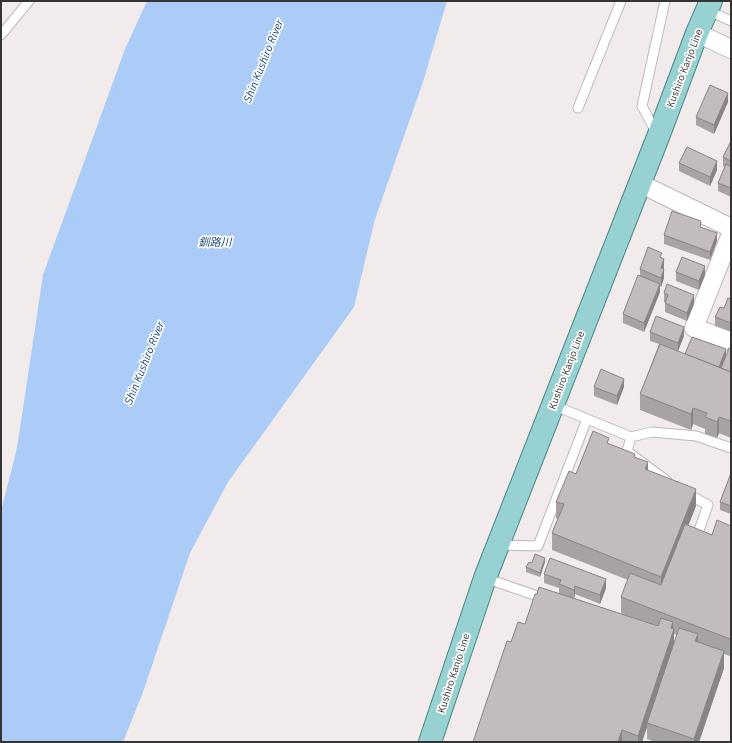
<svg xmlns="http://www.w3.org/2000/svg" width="732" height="743" font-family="'IBM Plex Sans','Noto Sans JP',sans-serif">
<rect width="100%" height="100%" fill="#f1eceb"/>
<path fill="#abccf6" d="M147,1h300l-24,81 -48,137 -21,88 -126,175 -38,71 -47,139 -20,50h-122v-231l16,-63 26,-173 82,-226z"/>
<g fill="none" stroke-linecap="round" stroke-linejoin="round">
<g stroke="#beb9b8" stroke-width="11">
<g id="service">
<path d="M707,10l24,11"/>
<path d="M1,35l28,-34"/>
<path d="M578,108l43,-107"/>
<path d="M657,134l-15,-28 23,-105"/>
<path d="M553,405l78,32 21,-5 44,4 35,12"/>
<path d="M631,437l-4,14 40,30"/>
<path d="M686,493l22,12 -10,28"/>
<path d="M498,545l40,1 49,-127"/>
<path d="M485,578l61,21"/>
</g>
</g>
<g stroke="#beb9b8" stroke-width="20">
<g id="minor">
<path d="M697,33l34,16"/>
<path d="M639,183l92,45"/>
<path d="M731,234l-37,94 37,13"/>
</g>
</g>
<g stroke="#478686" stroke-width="24">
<path id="primary" d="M430,742l55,-164 173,-441 39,-104 14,-32"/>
</g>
<use href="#service" stroke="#fff" stroke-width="9"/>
<use href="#minor" stroke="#fff" stroke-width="18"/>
<use href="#primary" stroke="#97d1d1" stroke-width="22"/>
</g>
<g fill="#a7a3a2" fill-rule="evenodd">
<path d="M728,102l-14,32 -18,-9v-8z"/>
<path d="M731,141v56l-13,-6v-8l7,-16 -2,-1v-9z"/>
<path d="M679,163l38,7 -7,16 -31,-15z"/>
<path d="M701,227l16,14 -7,19 -46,-16v-9z"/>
<path d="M662,258l2,9v11l-3,9 -1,-1v6l-16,40 -21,-9v-9l17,-38v-7z"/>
<path d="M676,272l29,3 -6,15 -23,-9z"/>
<path d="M664,293l30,11 -7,17 -22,-9v-10h-1z"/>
<path d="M731,299v33l-16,-6v-9l9,-9z"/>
<path d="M650,332l34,4 -6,15 7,3 41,3 5,-9v90l-12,-5 -2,5 -12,-4v-5l-12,-5 -2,6 -51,-20v-16l19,-50 -9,-3z"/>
<path d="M594,387h30l-7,18 -23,-9z"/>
<path d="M609,444l26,13 13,13 48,36 -8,20 24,9 19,-9 -1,130 -6,-2v14l-25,74h-44l-8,-3v-12l-5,15h-169l38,-100 14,-18 12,-30 22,-1v-5l-15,-5v-9l62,14 -6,16 -25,-10 -1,4 58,20 -11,-5v-16l7,-17 -76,-30v-17l6,-14 -2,-1v-16l20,-28zM674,634l3,1 -3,8z"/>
<path d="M731,473v41l-11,-4v-8z"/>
<path d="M545,562l-5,15 -14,-5v-5l6,-4z"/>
</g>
<g fill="#888484">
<path d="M728,93v9l-14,32v-9z"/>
<path d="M717,161v9l-7,16v-9z"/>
<path d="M717,233v8l-7,19v-8z"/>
<path d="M664,259v8l-3,10v-9z"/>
<path d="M705,266v9l-6,15v-9z"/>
<path d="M664,269v9l-3,9v-9z"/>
<path d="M660,284v8l-16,40v-9z"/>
<path d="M694,295v9l-7,17v-8z"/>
<path d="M684,327v9l-6,15v-8z"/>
<path d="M726,349v9l-5,12 -3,-1z"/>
<path d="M624,379v8l-7,18v-9z"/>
<path d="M693,408v16l-2,6v-16z"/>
<path d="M719,417v16l-2,5v-16z"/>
<path d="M648,462v17l-3,-10z"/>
<path d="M696,489v17l-35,87v-16z"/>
<path d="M545,558v4l-5,15v-4z"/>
<path d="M606,579v9l-6,16v-9z"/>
<path d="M575,586v8l-1,5v-9z"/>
<path d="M673,622v10l1,-3v17l-27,77v4l-5,15h-4v-6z"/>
<path d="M698,634v16l-3,-9z"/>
<path d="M731,635v17l-1,4v-17z"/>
<path d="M724,651v17l-25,74h-5v-3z"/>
<path d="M622,730v12h-4z"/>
</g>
<g fill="#c2bdbc" stroke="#888484">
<path d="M710,85l18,8 -14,32 -18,-8z"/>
<path d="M731,141v20l-8,-4z"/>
<path d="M687,147l30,14 -7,16 -31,-14z"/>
<path d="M726,164l5,3v21l-13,-5z"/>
<path d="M672,211l29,10 -1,6 17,6 -7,19 -46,-17z"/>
<path d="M648,247l14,6 -2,4 4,2 -3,9 3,1 -3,9 -21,-9z"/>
<path d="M682,257l23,9 -6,15 -23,-9z"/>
<path d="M638,275l22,9 -16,39 -21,-9z"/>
<path d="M667,284l27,11 -7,18 -22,-10 3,-8 -4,-2z"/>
<path d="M728,298l3,1v24l-16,-6 5,-10 4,1z"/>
<path d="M656,316l28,11 -6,16 -28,-11z"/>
<path d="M692,337l34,12 -7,18 -34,-13z"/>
<path d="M660,344l71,28v49l-12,-4 -2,5 -12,-5 2,-4 -14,-5 -2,6 -51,-20z"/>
<path d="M729,348h2v24l-10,-4z"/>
<path d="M601,369l23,10 -7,17 -23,-9z"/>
<path d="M593,431l16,7 -2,5 28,11 -1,3 14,5 -3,7 51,20 -35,88 -109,-44 12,-29 -8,-2 13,-31 7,3z"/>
<path d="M731,473v33l-11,-4z"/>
<path d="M717,520l14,6v109l-1,4 -109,-42 9,-24 31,12 24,-61 27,11z"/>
<path d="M535,554l10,4 -5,15 -14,-6 3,-5 3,1z"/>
<path d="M550,558l56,21 -6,16 -25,-9 -1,4 -15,-6 2,-4 -17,-6z"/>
<path d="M539,587l119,39 3,-8 12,4 -2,6 3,1 -36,107 -16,-6 -4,12h-145l34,-101 4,1 7,-20 7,2 10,-30h2z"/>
<path d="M679,628l19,6 -3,7 29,10 -30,88 -47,-16z"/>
</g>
<g text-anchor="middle" stroke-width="3.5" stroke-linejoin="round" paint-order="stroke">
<g font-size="10" fill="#353433" stroke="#fff">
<text transform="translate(684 68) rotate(-69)" y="4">Kushiro Kanjo Line</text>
<text transform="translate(566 370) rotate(-69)" y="4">Kushiro Kanjo Line</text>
<text transform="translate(453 673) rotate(-72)" y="4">Kushiro Kanjo Line</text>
</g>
<g font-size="11" font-style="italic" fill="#1b477a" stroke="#fff">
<text transform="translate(263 61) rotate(-68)" y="4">Shin Kushiro River</text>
<text x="215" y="246">釧路川</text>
<text transform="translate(144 363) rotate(-68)" y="4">Shin Kushiro River</text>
</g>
</g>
<rect width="732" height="743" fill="none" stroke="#353433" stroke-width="4"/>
</svg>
